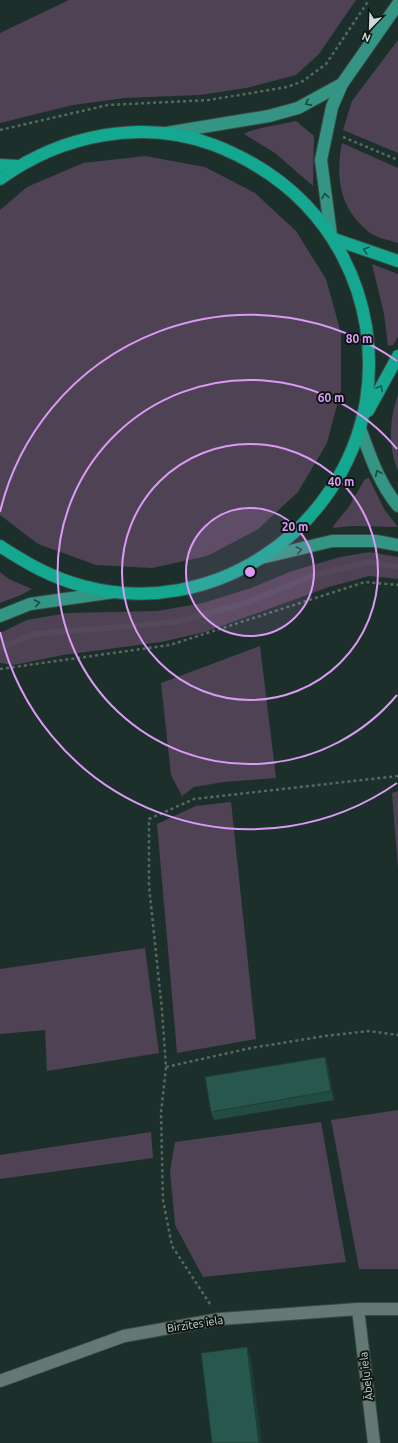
<svg xmlns="http://www.w3.org/2000/svg" width="398" height="1443" font-family="Ubuntu,sans-serif">
<rect width="100%" height="100%" fill="#1c2f2a"/>
<g fill="#4e4254">
<path d="M69,0h287l-37,54 -23,21 -50,13 -46,7 -76,3 -51,7 -73,18v-90z"/>
<path d="M398,40v113l-55,-23 9,-29z"/>
<path d="M296,121l18,15 -1,50 -38,-33 -31,-19c5,-5 41,-10 52,-13z"/>
<path d="M342,143l56,25v75c-9,-3 -22,-5 -29,-11 -29,-23 -34,-54 -27,-89z"/>
<path d="M145,156l60,11 50,26 41,38 30,48 15,54v57l-14,53 -29,49 -41,38 -50,26 -55,12 -56,-3 -58,-21 -38,-29v-305l27,-23 56,-24z"/>
<path d="M372,264l26,10v63l-5,8 -5,1 -4,-32z"/>
<path d="M398,395v76c-10,-24 -9,-51 0,-76z"/>
<path d="M369,478l15,31 14,18 -47,-1 -18,2 1,-3 14,-17 17,-29z"/>
<path d="M369,552l29,5v22l-29,-3 -40,11 -124,45 -44,10 -98,13 -49,10 -14,-2v-30l27,-13 40,-7 90,-2 46,-8 48,-15 41,-17 48,-14z"/>
<path d="M0,572l9,7 23,10 -11,6 -21,8z"/>
<path d="M260,646l16,132 -52,4 -30,5 -12,9 -11,-21 -10,-92z"/>
<path d="M398,791v78l-6,-76z"/>
<path d="M231,802l25,237 -79,14 -20,-229 39,-18z"/>
<path d="M145,948l14,105 -112,18 -2,-41 -45,4v-65z"/>
<path d="M398,1110v159h-39l-28,-149z"/>
<path d="M321,1122l25,140 -143,15 -28,-52 -5,-54 5,-29z"/>
<path d="M151,1132l2,26 -153,21v-24z"/>
</g>
<g fill="none" stroke-linecap="round" stroke-linejoin="round">
<path stroke="#53495a" stroke-width="6" d="M0,648l34,-14 142,-12 70,-19 69,-28 54,-13 29,5"/>
<g stroke="#3a4a46" stroke-width="14">
<g id="minor">
<path d="M358,1309l16,134"/>
<path d="M0,1381l124,-45 96,-17 138,-10h40"/>
</g>
</g>
<g stroke="#3a4a46" stroke-width="14">
<g id="major">
<path d="M166,133l103,-17 29,-8 44,-24"/>
<path d="M331,235l-10,-75 11,-53 10,-23 56,-80"/>
<path d="M360,428c10,28 19,55 38,78"/>
<path d="M261,558l71,-17h44l22,4"/>
<path d="M0,616l30,-12 84,-12"/>
</g>
</g>
<g stroke="#3a4a46" stroke-width="14">
<g id="highway">
<path d="M0,165l18,1"/>
<path d="M0,179c61,-44 142,-61 214,-34 56,22 101,58 129,112 23,44 31,95 23,144 -22,130 -154,220 -283,185 -31,-8 -57,-23 -83,-40"/>
<path d="M334,239l64,22"/>
<path d="M368,411l30,-55"/>
</g>
</g>
<g stroke="#576863" stroke-width="2.5" stroke-dasharray="3 3" stroke-linecap="butt">
<path d="M0,130l108,-25 101,-5 78,-13 16,-6 23,-17 43,-64"/>
<path d="M343,137l55,23"/>
<path d="M0,669l170,-24 195,-63 33,3"/>
<path d="M166,1067l85,-19 74,-12 44,-5 29,4"/>
<path d="M210,1304l-38,-58 -9,-46 -2,-87 5,-46 -4,-57 -13,-124v-67l45,-20 204,-23"/>
</g>
<use href="#minor" stroke="#647974" stroke-width="12"/>
<use href="#major" stroke="#359585" stroke-width="12"/>
<use href="#highway" stroke="#15a890" stroke-width="12"/>
</g>
<path fill="#224c42" d="M325,1057l3,9 6,34 -120,20 -3,-8z"/>
<g fill="#1c3e36">
<path d="M325,1057l3,9 6,34 -3,-9z"/>
<path d="M247,1347l4,11 11,85h-3z"/>
</g>
<g fill="#28584d" stroke="#1c3e36">
<path d="M325,1057l6,34 -120,21 -6,-35z"/>
<path d="M247,1347l12,96h-47l-11,-90z"/>
</g>
<defs><path id="oneway-chevron" d="M-2-3.5L2.5 0L-2 3.5" fill="none" stroke-width="1.6" stroke-linecap="round" stroke-linejoin="round"/></defs>
<g stroke="#1d4841">
<use href="#oneway-chevron" transform="translate(308 103) rotate(152)"/>
<use href="#oneway-chevron" transform="translate(325 196) rotate(-99)"/>
<use href="#oneway-chevron" transform="translate(378 473) rotate(-115)"/>
<use href="#oneway-chevron" transform="translate(299 550) rotate(-13)"/>
<use href="#oneway-chevron" transform="translate(37 603) rotate(-11)"/>
</g>
<g stroke="#11574b">
<use href="#oneway-chevron" transform="translate(366 250) rotate(-162)"/>
<use href="#oneway-chevron" transform="translate(380 388) rotate(-62)"/>
</g>
<circle cx="250" cy="572" r="64" fill="#db9af6" fill-opacity=".12"/>
<g fill="none" stroke="#db9af6" stroke-width="2">
<circle cx="250" cy="572" r="64"/>
<circle cx="250" cy="572" r="128"/>
<path d="M397 695A192 192 0 1 1 397 449"/>
<path d="M397 783A257 257 0 0 1 0 632M0 512A257 257 0 0 1 397 361"/>
</g>
<g text-anchor="middle" stroke-width="4" stroke-linejoin="round" paint-order="stroke">
<g font-size="11" fill="#cfdbd7" stroke="#0d1513">
<text transform="translate(195 1324) rotate(-9)" y="4">Birzītes iela</text>
<text transform="translate(366 1376) rotate(-97)" y="4">Ābeļu iela</text>
</g>
</g>
<circle cx="250" cy="572" r="6" fill="#db9af6" stroke="#0d1513" stroke-width="2"/>
<g font-size="12" text-anchor="middle" font-weight="bold" fill="#db9af6" stroke="#0d1513" stroke-width="4" stroke-linejoin="round" paint-order="stroke">
<text x="359" y="343">80 m</text>
<text x="331" y="402">60 m</text>
<text x="341" y="486">40 m</text>
<text x="295" y="531">20 m</text>
</g>
<g transform="translate(370 28) rotate(203)" stroke="#0d1513" stroke-width="3" paint-order="stroke">
<path d="M0-3L7 15L0 10L-7 15Z" fill="#cfdbd7"/>
<text y="-6" font-size="11" font-weight="bold" text-anchor="middle" fill="#cfdbd7">N</text>
</g>
</svg>
